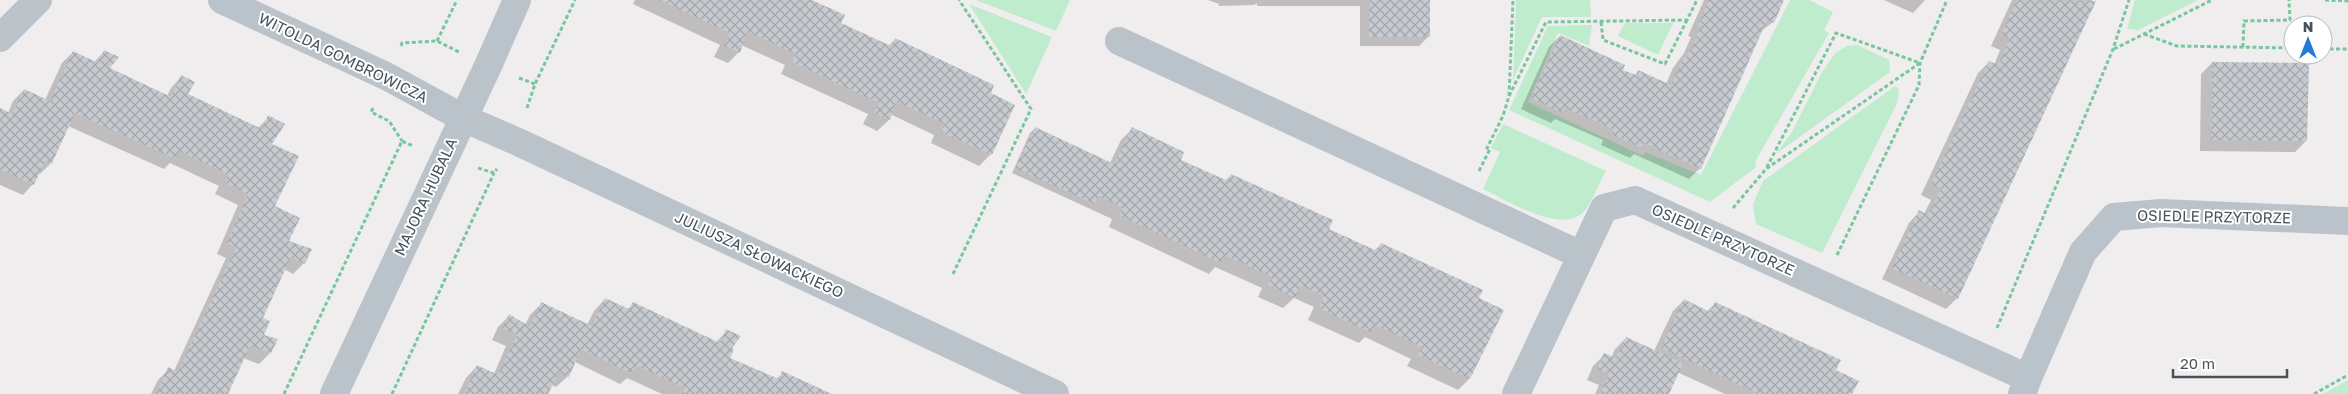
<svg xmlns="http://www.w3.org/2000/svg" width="2348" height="394" font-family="'Golos Text',sans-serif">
<defs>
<pattern id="building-cross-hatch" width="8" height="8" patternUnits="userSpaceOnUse" patternTransform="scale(1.25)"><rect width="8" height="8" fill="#c7cbd0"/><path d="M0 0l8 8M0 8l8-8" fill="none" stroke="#a3a7ac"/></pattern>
</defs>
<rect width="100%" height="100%" fill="#f0edee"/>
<g fill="#beeccd">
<path d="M976,0h94l-14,31z"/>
<path d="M1516,0h74l1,17h-49l-29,63z"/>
<path d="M1790,0h19l24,12 -9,18 5,3 -74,129 1,5 -46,35 -201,-92 39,-84 44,-1 -3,21 -31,-13 -30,69 115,54 2,-4 56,23z"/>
<path d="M2135,0h63l-60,30 -11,-1z"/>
<path d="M969,4l83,33 -26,57z"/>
<path d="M1625,23h48l-15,32 -40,-19z"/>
<path d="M1857,45l32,15 1,12 -114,82 16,-22 30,-60 13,-19 12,-7z"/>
<path d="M1895,86l4,3 -2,14 -75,150 -66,-29 -3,-20 10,-23z"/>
<path d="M1503,124l103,47c-7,12 -12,27 -20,38 -21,29 -79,-9 -103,-20l17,-37 -9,-4z"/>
<path d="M2348,380v14h-25z"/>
</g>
<g fill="#0003">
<path d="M635,0h174l30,23 49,23 7,-6 94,54 24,11 -22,49 -12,12 -48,-23 3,-8 -44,-21 -1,6 -12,11 -14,-7 5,-10 -87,-40 4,-9 -44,-20 -2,7 -11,11 -14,-6 6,-12 -87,-41z"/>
<path d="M1208,0h221v36l-10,10h-59v-40h-103v-3l-3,2 -35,1v-2z"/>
<path d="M1704,0h79l-10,22 -13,10 -60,136 -11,11 -55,-25 -4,4 -29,-13 2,-5 -48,-21 -4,4 -30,-14 28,-62 11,-11 61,34 13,6 5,-4 27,12 7,-16 11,-15 7,-16 -3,-1z"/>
<path d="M1884,0h41l-12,13z"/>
<path d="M2012,0h79l4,2 -138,296 -11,11 -64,-30 27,-56 10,-11 5,2 7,-14 -10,-5 57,-122 11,-11 5,3 6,-15 -9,-4z"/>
<path d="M73,52l21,10 10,-10 4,17 59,27 4,-8 10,-11 5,17 72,34 11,-11 4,89 14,35 17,22 -11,11 -9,-5 -22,50v17l8,17 -11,11 -16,-6 -17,36h-75l7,-14 11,-11 5,2 52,-113 -9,-4 21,-49 -23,-11 4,-8 -49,-23 -6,6 -96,-43 -17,37 -11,11 -2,-1 -5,11 -10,11 -23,-10v-77l8,5 5,-12 11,-11 21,10 17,-37z"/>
<path d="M2212,63l94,78 -11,11 -95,-1 1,-77z"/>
<path d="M1035,128l75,35 11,-23 11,-11 47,31 46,21 6,-6 96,54 47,22 7,-7 96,54 -8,81 -11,11 -51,-24 4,-7 -46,-22 -6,6 -51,-23 6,-13 -20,-9 -11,10 -25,-11 4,-9 -47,-21 -6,7 -100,-47 3,-8 -100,-46 18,-40z"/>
<path d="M605,299l22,11 6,-6 83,38 11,-11 3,17 -1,10 47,21 7,-6 46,21h-167l-35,-16 -7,6 -45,-22 -7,14 -12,11 -5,-2 -4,9h-89l8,-16 11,-12 17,8 12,-28 -14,-6 6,-13 11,-11 16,9 5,-10 11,-11 46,21 7,-14z"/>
<path d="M1684,300l23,11 8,-7 120,66 16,24h-126l-48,-22 -10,22h-72l4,-9 -12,-5 6,-14 11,-11 7,3 4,-9 11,-11 28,13 19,-40z"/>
</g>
<g fill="url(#building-cross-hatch)">
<path d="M659,0h153l33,15 -4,8 50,23 4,-8 99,47 -3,8 24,12 -23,50 -51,-23 4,-8 -49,-23 -6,19 -16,-7 5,-10 -87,-41 4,-8 -49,-23 -7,22 -16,-8 6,-12z"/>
<path d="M1370,0h60v37h-61z"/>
<path d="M1709,0h75l-10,23 -7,-3 -66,149 -57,-26 -2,5 -31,-14 2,-5 -48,-21 -2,5 -32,-15 29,-63 65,30 -2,5 13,5 2,-5 33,15 13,-29 3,1 8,-16 6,-15 -3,-1z"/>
<path d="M2017,0l79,1 -138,298 -66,-31 27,-58 9,5 13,-26 -10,-5 58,-123 9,4 12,-26 -9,-4z"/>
<path d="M104,50l15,7 -9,11 61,29 10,-22 14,7 -7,12 74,35 6,-14 17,9 -13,20 27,12 -24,50 25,12 -11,23 23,8 -7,15 -14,-7 -28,61 7,3 -6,14 14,4 -7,14 -21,-7 -22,48h-72l12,-27 10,5 58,-125 -9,-4 21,-49 -23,-11 4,-8 -50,-24 -3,8 -101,-46 -23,50 -7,-2 -11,24 -34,-16v-61l12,6 12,-25 26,12 23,-50 25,12z"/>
<path d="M2212,62l97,1 -2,78 -96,-1z"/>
<path d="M1035,127l79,37 18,-37 52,25 -3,8 47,21 3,-7 102,46 -4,9 48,22 4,-8 102,47 -4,8 25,12 -34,69 -52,-24 4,-8 -47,-22 -4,8 -52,-25 5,-12 -23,-11 -5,13 -28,-13 4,-8 -47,-22 -4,8 -102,-48 4,-7 -24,-12 -4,8 -80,-36z"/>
<path d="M605,298l24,11 4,-7 87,41 6,-14 15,7 -9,12 2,1 -4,9 49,21 3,-8 50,23h-150l3,-6 -49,-23 -4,9 -51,-25 -12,28 -10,-5 -11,22h-84l13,-29 21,10 19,-41 -15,-6 7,-14 21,13 11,-25 51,24z"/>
<path d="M1684,299l26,13 5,-10 126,58 -5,10 23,11 -7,13h-93l-98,-46z"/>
<path d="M1626,337l57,26 -14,31h-69l9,-20 -12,-5 7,-16 12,5z"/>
</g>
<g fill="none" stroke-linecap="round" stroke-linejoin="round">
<g stroke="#78c79c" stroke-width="3" stroke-dasharray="4 2.5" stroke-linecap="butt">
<path d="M2325,0l23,1"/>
<path d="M1601,22l2,18 62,24 22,-44"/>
<path d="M2144,34l33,12 116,2"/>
<path d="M437,41l20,-41"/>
<path d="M401,46l1,-3 35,-2 22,11"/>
<path d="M2243,47l1,-26 46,-1 -1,-20"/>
<path d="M2114,49l98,-49"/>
<path d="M2323,49h25"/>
<path d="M519,78l16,6"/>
<path d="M1509,96l37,-74 141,-2 10,-20"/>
<path d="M373,108l-2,4 18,9 13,20"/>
<path d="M527,108l8,-24 40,-84"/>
<path d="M478,168l16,5 3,-4"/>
<path d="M1479,171l11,-22 -3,-1 16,-32 6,-20 4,-96"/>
<path d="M1733,208l33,-39 154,-106 -84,-30 -70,136"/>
<path d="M1837,255l82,-170 1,-22 27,-63"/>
<path d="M953,274l78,-165 -72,-109"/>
<path d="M1997,328l116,-279 16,-49"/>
<path d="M284,394l118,-253 11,5"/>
<path d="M392,394l102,-221"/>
<path d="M2314,394l34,-19"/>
</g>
<g stroke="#bac3c9" stroke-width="28">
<path d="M222,0l164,76 77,42 53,23 539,253"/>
<path d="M0,38l38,-38"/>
<path d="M1119,41l462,214"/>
<path d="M2028,378l55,-126 31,-35 47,-4 187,8"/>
<path d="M334,394l154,-328 29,-66"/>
<path d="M1516,394l88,-186 31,-8 393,178 -6,16"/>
</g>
</g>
<g text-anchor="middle" stroke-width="4" stroke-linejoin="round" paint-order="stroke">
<g font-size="15" fill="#475259" stroke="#fff">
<text transform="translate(343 58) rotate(26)" y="5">WITOLDA GOMBROWICZA</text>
<text transform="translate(426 197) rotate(-65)" y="5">MAJORA HUBALA</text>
<text transform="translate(2214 217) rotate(1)" y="5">OSIEDLE PRZYTORZE</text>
<text transform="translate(1723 240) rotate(24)" y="5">OSIEDLE PRZYTORZE</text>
<text transform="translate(759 255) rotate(25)" y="5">JULIUSZA SŁOWACKIEGO</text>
</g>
</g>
<g transform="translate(2308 40)"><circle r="24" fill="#ffffff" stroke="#b5babd"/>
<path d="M0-4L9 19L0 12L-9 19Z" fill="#247bd3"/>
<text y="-8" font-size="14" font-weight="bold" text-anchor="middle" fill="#475259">N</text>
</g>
<path d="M2173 369v8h114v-8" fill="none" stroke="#475259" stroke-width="2.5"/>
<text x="2180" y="369" font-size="15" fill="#475259" stroke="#ffffff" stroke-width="4" paint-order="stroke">20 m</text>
</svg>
